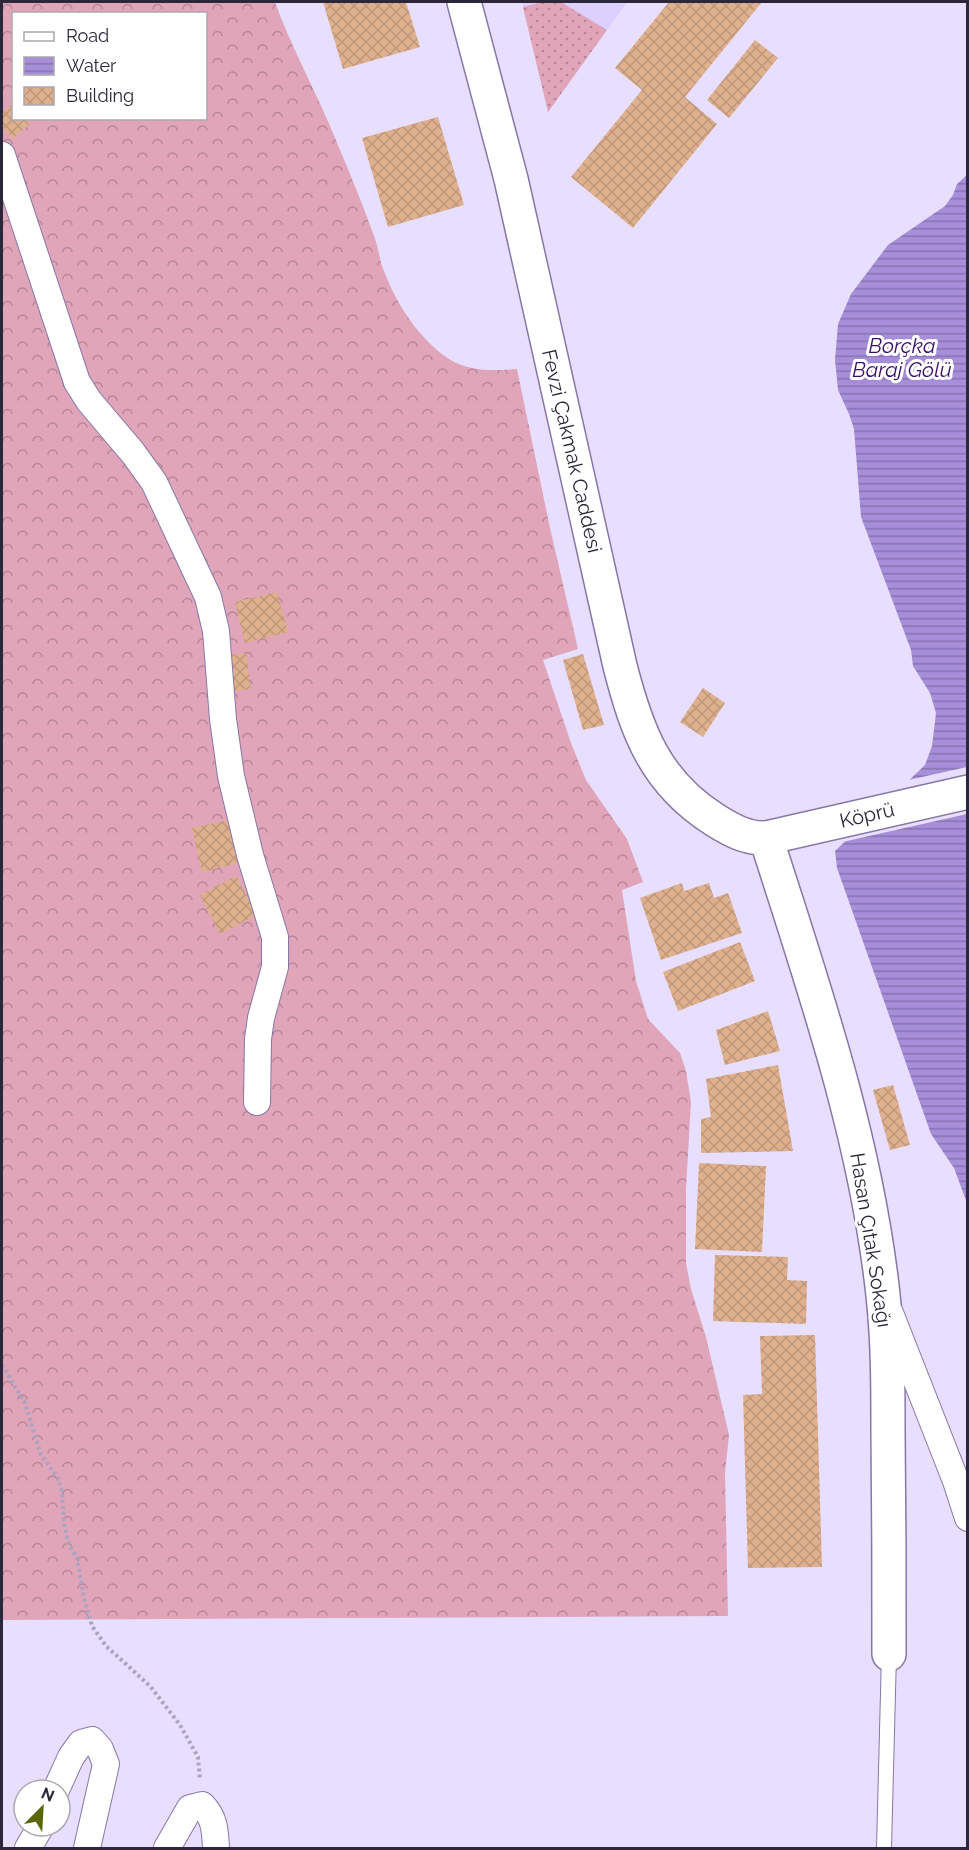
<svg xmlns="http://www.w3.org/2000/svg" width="969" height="1850" font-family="Raleway,sans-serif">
<defs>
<pattern id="grass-dots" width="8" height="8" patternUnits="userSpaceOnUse" patternTransform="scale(1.5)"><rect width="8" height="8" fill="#e0a5b8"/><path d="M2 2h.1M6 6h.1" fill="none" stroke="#b68697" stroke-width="1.8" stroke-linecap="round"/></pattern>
<pattern id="forest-crowns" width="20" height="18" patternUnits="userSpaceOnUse" patternTransform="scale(1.5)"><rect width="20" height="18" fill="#e0a5b8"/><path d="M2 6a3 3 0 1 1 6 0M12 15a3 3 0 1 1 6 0" fill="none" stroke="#b68697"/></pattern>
<pattern id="water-rules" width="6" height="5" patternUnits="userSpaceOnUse" patternTransform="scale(1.5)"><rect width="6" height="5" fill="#a68ed9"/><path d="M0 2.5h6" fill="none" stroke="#8774b1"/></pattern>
<pattern id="building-cross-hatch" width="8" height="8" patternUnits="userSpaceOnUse" patternTransform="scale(1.5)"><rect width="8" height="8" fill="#deb08d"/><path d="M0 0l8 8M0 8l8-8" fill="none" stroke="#bf977a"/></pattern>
</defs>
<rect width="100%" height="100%" fill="#e8dfff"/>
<path fill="#ddd0ff" d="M522,2h105l-79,110 -25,-105z"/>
<path fill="url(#grass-dots)" d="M542,2h19l46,28 -59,82 -25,-105z"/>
<path fill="url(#forest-crowns)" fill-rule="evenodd" d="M2,2h273c15,42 37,82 55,124 15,36 31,73 44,110 4,10 5,20 8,30 13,35 32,66 61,89 22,17 48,16 74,14l33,159 28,121 -35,11 28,83 15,37 41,59 16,43 -21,8 14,91 12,38 32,34 6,18 5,31 -5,87v74l5,26 15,48 23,98 -4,38 3,143 -726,4zM14,14h192v104h-192z"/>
<path fill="url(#water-rules)" d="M967,175v1028l-13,-35 -23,-34 -94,-266 -2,-17 90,-86 7,-19 4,-33 -6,-20 -17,-27 -2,-16 -50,-133 -7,-88 -5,-15 -11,-24 -3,-30 3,-36 13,-30 37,-49 57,-39 8,-11 4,-11z"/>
<path fill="#e8dfff" d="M967,767v47l-129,29 66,-62z"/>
<g fill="url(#building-cross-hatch)">
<path d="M323,2h83l14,45 -77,22z"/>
<path d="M669,2h93l-77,95 32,27 -84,104 -62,-51 71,-87 -27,-22z"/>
<path d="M755,40l23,18 -49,60 -22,-18z"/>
<path d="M12,104l2,14h11l5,6 -18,15 -10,-13v-13z"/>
<path d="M438,117l26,88 -76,22 -26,-89z"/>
<path d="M277,592l11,40 -43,11 -10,-41z"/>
<path d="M246,653l5,36 -18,2 -4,-36z"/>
<path d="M583,654l21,71 -21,5 -20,-70z"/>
<path d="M703,688l22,15 -22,34 -23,-15z"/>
<path d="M229,820l10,43 -37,9 -10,-44z"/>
<path d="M236,876l21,39 -37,19 -20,-39z"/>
<path d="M682,883l2,8 25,-8 5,15 14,-5 14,40 -81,27 -21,-62z"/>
<path d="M740,942l15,39 -77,30 -15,-39z"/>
<path d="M768,1011l12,40 -55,14 -9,-35z"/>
<path d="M778,1065l15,86 -92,2v-34l10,-2 -5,-38z"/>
<path d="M893,1085l17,60 -20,5 -17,-60z"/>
<path d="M699,1163l67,3 -4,86 -67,-3z"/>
<path d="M715,1255l73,2 -1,23 20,1 -1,43 -93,-3z"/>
<path d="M815,1335l7,232 -74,1 -5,-173 19,-1 -2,-58z"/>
</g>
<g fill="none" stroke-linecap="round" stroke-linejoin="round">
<g stroke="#8678a6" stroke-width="16">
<path id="lane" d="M884,1848l5,-194"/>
</g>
<g stroke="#8678a6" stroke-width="28">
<g id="street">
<path d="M2,155l75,227 12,19 44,52 21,29 54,115 8,34 7,88 8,57 19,79 25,82v30l-14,51 -3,21 -1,63"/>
<path d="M890,1313l66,168 12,37"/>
<path d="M56,1790l15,-33 10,-14 11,-3 8,9 6,15 -19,84"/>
<path d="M28,1848l13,-22"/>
<path d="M167,1848l23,-40 12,-3c13,13 13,26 14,43"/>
</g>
</g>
<g stroke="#8678a6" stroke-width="36">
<g id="secondary">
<path d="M464,2l47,177 109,487c17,66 35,116 95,154 16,10 32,19 51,18l202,-46"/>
<path d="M766,838c48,150 100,300 117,457 5,45 5,91 5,136 1,74 1,149 1,223"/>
</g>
</g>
<path stroke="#aba3bf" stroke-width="4" stroke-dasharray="3 3" stroke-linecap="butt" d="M2,1365l23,38 16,52 17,23 4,14 2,32 5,21 8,13 7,40 8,28 14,20 44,40 30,39 18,32 2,23"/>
<use href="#lane" stroke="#fff" stroke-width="14"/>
<use href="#street" stroke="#fff" stroke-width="26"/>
<use href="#secondary" stroke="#fff" stroke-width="33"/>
</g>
<g text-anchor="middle" stroke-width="6" stroke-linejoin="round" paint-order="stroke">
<g font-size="20" fill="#2c263a" stroke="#fff">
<text transform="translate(572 451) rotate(77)" y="7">Fevzi Çakmak Caddesi</text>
<text transform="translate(867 815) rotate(-13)" y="7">Köprü</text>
<text transform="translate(871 1240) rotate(81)" y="7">Hasan Çıtak Sokağı</text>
</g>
<g font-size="21" font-style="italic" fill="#390f68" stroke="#fff">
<text x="902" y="353">Borçka<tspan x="902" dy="24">Baraj Gölü</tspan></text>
</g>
</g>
<rect width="969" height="1850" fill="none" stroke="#2c263a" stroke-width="6"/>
<rect x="12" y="12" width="195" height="108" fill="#ffffff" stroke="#aba8b0" stroke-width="1.5"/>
<rect x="24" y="32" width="30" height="9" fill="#ffffff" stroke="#aba8b0" stroke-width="1.5"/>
<text x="66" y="42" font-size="18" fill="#2c263a">Road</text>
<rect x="24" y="57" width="30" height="18" fill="url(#water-rules)" stroke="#aba8b0" stroke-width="1.5"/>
<text x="66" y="72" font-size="18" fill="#2c263a">Water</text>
<rect x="24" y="87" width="30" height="18" fill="url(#building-cross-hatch)" stroke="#aba8b0" stroke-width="1.5"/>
<text x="66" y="102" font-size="18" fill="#2c263a">Building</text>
<g transform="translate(42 1808) rotate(24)"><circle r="28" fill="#ffffff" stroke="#aba8b0" stroke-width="1.5"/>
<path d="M0-4.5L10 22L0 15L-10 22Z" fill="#59660a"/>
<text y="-9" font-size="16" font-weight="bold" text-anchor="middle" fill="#2c263a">N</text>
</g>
</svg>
